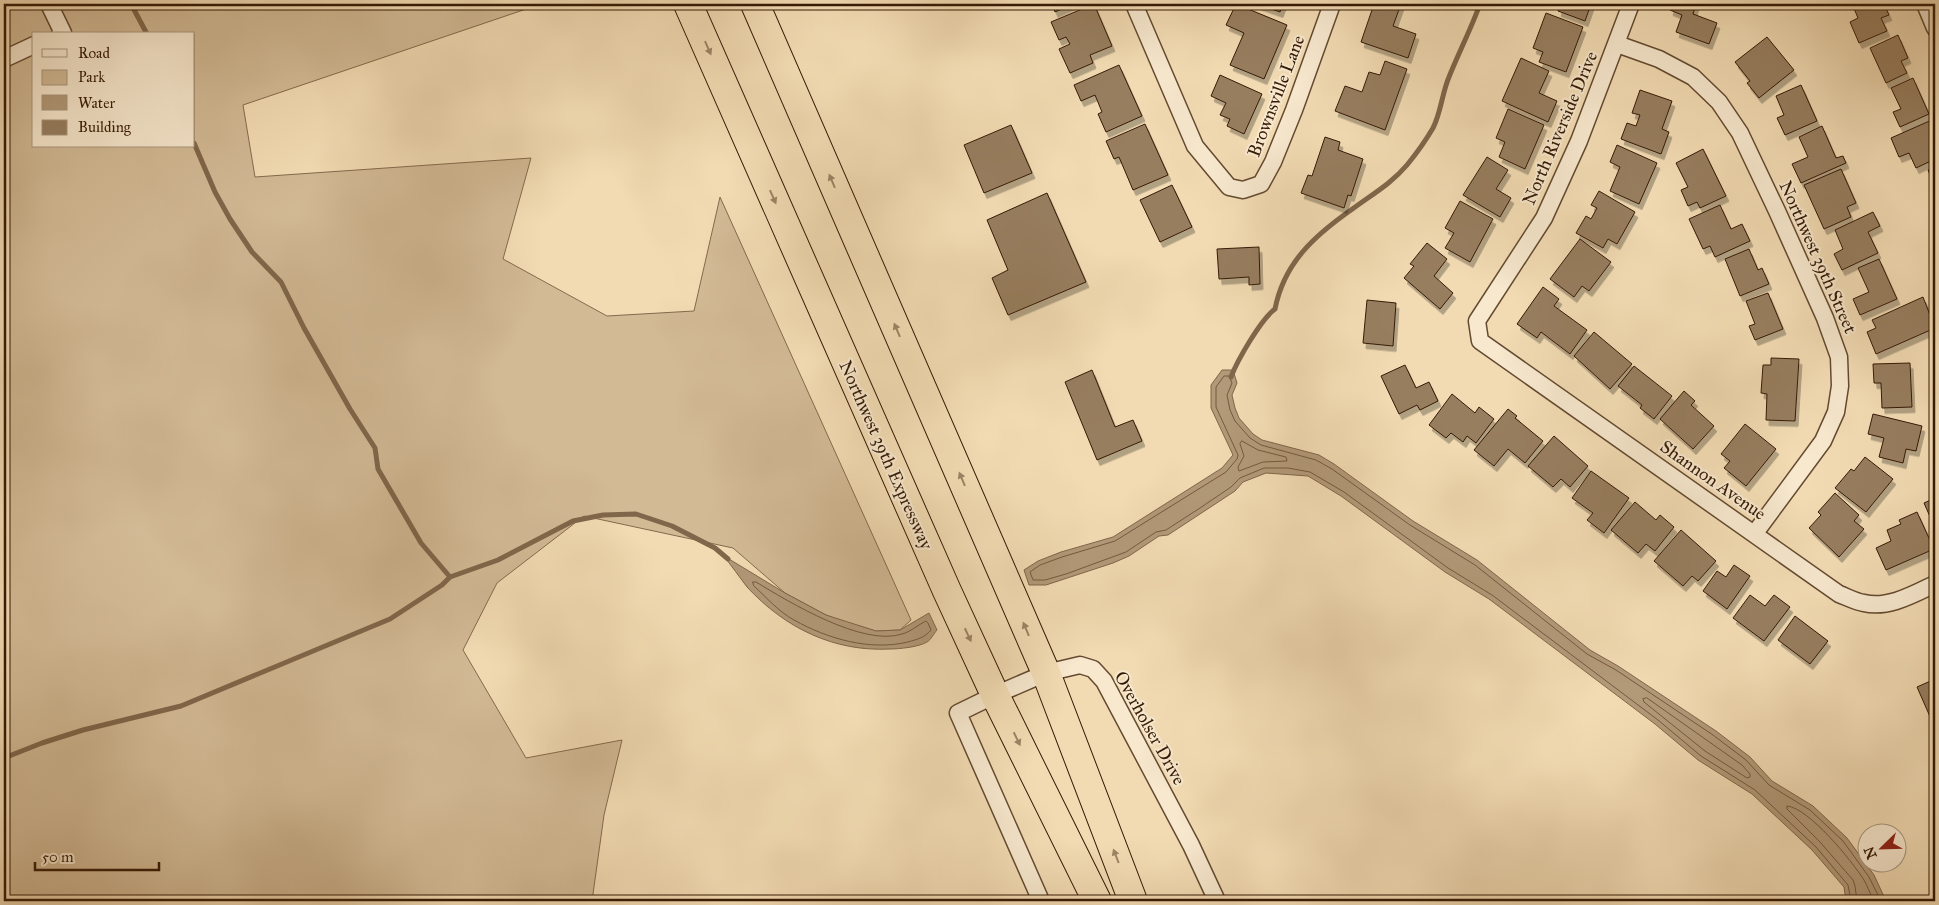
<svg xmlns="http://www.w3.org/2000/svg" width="1939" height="905" font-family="'IM FELL Great Primer',serif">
<defs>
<filter id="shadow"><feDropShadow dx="3" dy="5.5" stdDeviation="0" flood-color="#0004"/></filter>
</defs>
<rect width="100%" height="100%" fill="#f2dbb3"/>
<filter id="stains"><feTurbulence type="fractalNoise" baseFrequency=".004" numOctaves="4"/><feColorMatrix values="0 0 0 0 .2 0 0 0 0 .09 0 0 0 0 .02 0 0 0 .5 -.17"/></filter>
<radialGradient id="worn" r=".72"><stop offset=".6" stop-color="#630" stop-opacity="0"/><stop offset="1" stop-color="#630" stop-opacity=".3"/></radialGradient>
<path fill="#d2ba95" stroke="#846a4d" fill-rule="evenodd" d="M4,4h537l-298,101 12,72 276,-19 -28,101 104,57 87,-5 26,-114 191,423 -11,10 -24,1 -37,-11 -13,-5 -41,-22 -52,-45 -149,-32 -87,67 -34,67 63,108 96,-18 -18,75 -12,86h-588zM34,34h160v112h-160z"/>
<g fill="#b29978" stroke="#80664a">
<path d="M1222,370h11l4,13 -5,12 3,13 4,10 14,16 9,6 57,15 15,9 79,57 64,39 113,90 28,16 98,65 34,26 22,24 41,25 34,32 27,37 12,26h-40l-2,-14 -32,-37 -60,-56 -54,-34 -43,-36 -166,-125 -44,-27 -104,-76 -33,-20 -42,-3 -23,9 -8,9 -67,44 -9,1 -30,20 -16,7 -67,22h-17l-5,-15 14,-9 23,-9 52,-15 109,-69 11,-13 -22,-47v-23z"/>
<path d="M724,556l61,37 41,22 50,16 24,-1 29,-17 8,17c-3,3 -6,10 -10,12 -8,5 -28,7 -37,7 -56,3 -105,-21 -143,-62 -8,-10 -15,-21 -23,-31z"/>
</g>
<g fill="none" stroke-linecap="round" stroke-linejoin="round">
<g stroke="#745a3e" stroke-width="1">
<path d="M1242,441l16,9 28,7 1,4 -24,1 -24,9 -1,-4 6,-11 -4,-12z"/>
<path d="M753,582h3c33,20 107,65 146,52 8,-2 16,-9 24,-13l2,2 3,7c-7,8 -13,9 -23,12 -38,9 -80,-3 -114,-22 -15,-8 -28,-23 -40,-34z"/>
<path d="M1647,698l95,67 8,9v3l-3,1 -42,-27 -61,-49 -1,-3z"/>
<path d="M1851,901l-3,-16 -32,-38 -61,-57 -54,-34 -43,-36 -166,-125 -44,-27 -104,-76 -34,-20 -22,-4h-24l-24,10 -9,9 -31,21 -34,22 -10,2 -30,20 -60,22 -21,6h-12l-3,-8 10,-7 22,-8 53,-16 111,-69 11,-13 1,-4 -22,-48v-20l8,-11h5l3,7 -5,12 3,15 5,11 15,17 11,7 55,15 16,9 78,56 65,40 112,89 29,16 97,65 33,25 23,25 41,25 33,31 26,36 12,24"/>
<path d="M1857,901l-2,-15 -2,-6 -33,-38 -33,-33v-3c22,2 65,55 77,74 4,7 6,14 10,21"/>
</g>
<g stroke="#80664a" stroke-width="5">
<path d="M131,4l16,30"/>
<path d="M194,143l21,49 15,27 22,33 29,30 23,46 46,81 25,39 3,21 43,74 29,34"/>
<path d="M1231,377c6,-16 30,-58 44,-68 9,-46 39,-73 76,-99 20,-15 40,-26 56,-45 9,-11 19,-25 26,-37 8,-15 9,-35 16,-51 10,-25 22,-48 31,-73"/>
<path d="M4,758l38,-15 41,-13 98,-24 209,-87 52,-34 8,-8 48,-17 75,-39 30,-6 33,-1 36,12 43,22 13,11"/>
</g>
</g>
<g fill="#977e5f" stroke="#351a05" filter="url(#shadow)">
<path d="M1052,4h21l-18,8z"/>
<path d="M1094,4l18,42 -22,9 3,8 -23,10 -11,-24 11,-5 -4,-7 -7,3 -8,-18z"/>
<path d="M1236,4l51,21 -23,54 -34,-14 14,-32 -18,-8z"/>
<path d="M1257,4h26l-3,8z"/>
<path d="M1374,4h27l-8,22 23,8 -8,24 -47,-16z"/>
<path d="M1560,4h31l-6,17 -27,-10z"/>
<path d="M1672,4h24l-3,10 24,9 -8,21 -33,-12 6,-17 -12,-5z"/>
<path d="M1859,4h25l5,11 -8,3 6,13 -28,12 -9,-21 8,-4 -5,-12z"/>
<path d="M1546,13l37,14 -17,45 -27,-10 4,-10 -10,-4z"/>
<path d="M1898,35l10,23 -7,3 6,12 -21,10 -16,-35z"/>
<path d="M1767,37l27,33 -35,28 -12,-15 3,-2 -15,-19z"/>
<path d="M1521,58l28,13 -10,22 18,8 -9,21 -46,-21z"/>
<path d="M1385,61l22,8 -22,61 -50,-19 10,-25 17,6 7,-20 11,3z"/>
<path d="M1119,65l23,51 -36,16 -8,-18 4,-2 -7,-17 -14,6 -7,-16z"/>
<path d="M1220,75l42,19 -18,40 -17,-8 3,-7 -10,-4 6,-12 -15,-7z"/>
<path d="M1913,78l16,36 -29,13 -7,-15 8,-3 -10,-21z"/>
<path d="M1801,85l16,36 -32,14 -8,-17 7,-3 -8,-19z"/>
<path d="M1640,90l32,11 -10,28 7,3 -8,22 -40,-15 6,-16 9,3 4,-11 -8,-2z"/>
<path d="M1508,109l36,16 -19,44 -26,-12 6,-15 -9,-4z"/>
<path d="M1934,119l1,4v36l-19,9 -7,-15 -10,4 -8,-19z"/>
<path d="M1145,124l23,51 -35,15 -14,-33 -5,2 -8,-18z"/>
<path d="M1011,125l21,48 -48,20 -20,-48z"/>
<path d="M1822,126l14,32 7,-2 3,7 -45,20 -9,-19 16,-7 -9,-20z"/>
<path d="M1325,137l15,5 -2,8 25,9 -12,37 -3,-1 -4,13 -43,-15 7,-18 4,1z"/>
<path d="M1617,145l40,18 -18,41 -29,-13 10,-24 -10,-5z"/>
<path d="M1703,149l23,47 -26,12 -3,-6 -9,4 -7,-16 7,-3 -12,-24z"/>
<path d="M1487,157l21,13 -12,19 15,9 -11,19 -37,-22z"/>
<path d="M1935,167v20l-7,-17z"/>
<path d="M1841,169l15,34 -9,4 4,10 -27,12 -20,-44z"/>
<path d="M1172,185l20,42 -32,15 -20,-42z"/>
<path d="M1599,191l36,21 -18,32 -9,-5 -5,9 -27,-15 10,-17 5,3 6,-11 -6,-3z"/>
<path d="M1935,191v14l-5,-11z"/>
<path d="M1047,193l39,89 -78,33 -16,-37 16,-8 -21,-50z"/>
<path d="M1460,201l33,18 -23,43 -25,-14 9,-15 -9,-5z"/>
<path d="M1720,205l11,24 11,-5 8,17 -35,16 -5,-11 -7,3 -14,-30z"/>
<path d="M1873,212l7,14 -12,6 10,21 -36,17 -8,-16 9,-5 -8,-19z"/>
<path d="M1580,239l31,23 -22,29 -7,-5 -8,11 -24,-18z"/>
<path d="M1427,243l20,16 -13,17 19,17 -13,16 -36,-31 10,-12 -4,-2z"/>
<path d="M1259,247l1,37 -11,1v-8l-30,2 -2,-30z"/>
<path d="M1749,249l9,21 4,-2 7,16 -29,12 -15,-37z"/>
<path d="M1879,259l18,40 -37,16 -7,-16 16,-7 -11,-24z"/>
<path d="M1543,287l16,12 -5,7 33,24 -17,24 -29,-22 -4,6 -20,-14z"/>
<path d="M1768,293l15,36 -28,11 -6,-14 6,-2 -9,-23z"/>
<path d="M1923,297l12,31 -59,26 -9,-22 9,-4 -4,-8z"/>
<path d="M1367,300l29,3 -3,43 -30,-3z"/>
<path d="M1594,332l38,32 -22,25 -36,-33z"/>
<path d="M1771,358l28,1 -4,62 -29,-1 1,-26 -6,-1 2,-28h8z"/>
<path d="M1910,363l2,44 -30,1 -1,-25h-7l-1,-19z"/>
<path d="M1405,365l11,23 13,-6 9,19 -18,9 -3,-5 -18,9 -18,-38z"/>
<path d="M1634,366l38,30 -18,23 -14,-11 2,-3 -24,-19z"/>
<path d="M1092,370l23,57 18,-7 9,21 -45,19 -32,-78z"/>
<path d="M1684,391l11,10 -4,4 23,21 -21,23 -33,-30z"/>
<path d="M1452,394l23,19 4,-6 15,12 -18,24 -9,-7 -4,6 -12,-9 -5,5 -17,-13z"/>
<path d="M1508,409l9,7 -2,2 28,23 -18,22 -17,-14 -14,17 -20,-16z"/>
<path d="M1873,414l49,12 -6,25 -10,-2 -3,14 -24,-6 5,-19 -16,-4z"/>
<path d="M1745,424l31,25 -30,37 -22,-18 6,-7 -9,-7z"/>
<path d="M1554,436l34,30 -18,21 -9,-8 -8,8 -25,-21z"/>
<path d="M1865,457l28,22 -27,33 -31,-24 16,-19 3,2z"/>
<path d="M1591,471l38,27 -25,35 -17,-13 6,-7 -21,-15z"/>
<path d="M1835,493l24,22 -5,6 10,8 -25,28 -30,-29 12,-13 -3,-3z"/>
<path d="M1935,498v30l-11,-25z"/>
<path d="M1635,502l21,18 4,-5 14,12 -19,24 -9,-7 -8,9 -27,-23z"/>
<path d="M1917,512l17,37 -48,21 -10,-22 15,-7 -4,-11 14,-6 -2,-4z"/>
<path d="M1681,530l35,31 -18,20 -6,-5 -9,10 -29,-25z"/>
<path d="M1734,565l16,11 -23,33 -24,-18 14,-20 9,6z"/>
<path d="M1750,595l15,11 9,-11 16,12 -26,34 -31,-23z"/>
<path d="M1795,616l33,25 -18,23 -32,-24z"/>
<path d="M1935,679v49l-18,-41z"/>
</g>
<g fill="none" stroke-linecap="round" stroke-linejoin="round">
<g stroke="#644a30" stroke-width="19">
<g id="street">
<path d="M49,4l14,29 -3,1"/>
<path d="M1134,4l61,142 34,41 14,3 18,-6 12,-22 21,-52 38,-106"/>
<path d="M1631,4l-52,137 -35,77 -67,103 3,20 359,253c8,3 17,8 25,9 24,6 50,-9 71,-19"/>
<path d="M1925,4l10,24"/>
<path d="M1617,44l42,15 34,18 26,25 21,31 37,78 48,107 14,39 1,29 -4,26 -13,29 -68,92"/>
<path d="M4,59l30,-14"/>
<path d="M1041,901l-83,-188 37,-18 51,-22 34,-8 13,4 11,12 87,164 26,56"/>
</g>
</g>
<g stroke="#351a05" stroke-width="30">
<g id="highway">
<path d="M688,4l259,587 48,104 102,206"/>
<path d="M755,4l291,669 87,228"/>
</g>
</g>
<use href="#street" stroke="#f7e8ce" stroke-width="16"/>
<use href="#highway" stroke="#f2dbb3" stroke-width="28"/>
</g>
<defs><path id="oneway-solid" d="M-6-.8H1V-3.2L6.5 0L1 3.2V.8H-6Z" transform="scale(1.25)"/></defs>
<g fill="#9d8465">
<use href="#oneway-solid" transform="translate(708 48) rotate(66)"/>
<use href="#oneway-solid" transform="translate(832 181) rotate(-113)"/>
<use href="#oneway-solid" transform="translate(773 197) rotate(66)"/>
<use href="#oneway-solid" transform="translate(897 330) rotate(-113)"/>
<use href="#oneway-solid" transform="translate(962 479) rotate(-113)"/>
<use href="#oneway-solid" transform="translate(1026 629) rotate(-113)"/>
<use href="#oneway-solid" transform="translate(968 635) rotate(65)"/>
<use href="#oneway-solid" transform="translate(1017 739) rotate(64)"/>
<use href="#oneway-solid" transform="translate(1116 856) rotate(-111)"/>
</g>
<g text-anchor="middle" stroke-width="4" stroke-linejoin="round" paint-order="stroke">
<g font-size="18" fill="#351a05" stroke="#f7e8ce">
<text transform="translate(1276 96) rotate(-69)" y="6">Brownsville Lane</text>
<text transform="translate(1560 128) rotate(-67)" y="6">North Riverside Drive</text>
<text transform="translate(1818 257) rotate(66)" y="6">Northwest 39th Street</text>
<text transform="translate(886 455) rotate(66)" y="6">Northwest 39th Expressway</text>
<text transform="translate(1713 480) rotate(35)" y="6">Shannon Avenue</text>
<text transform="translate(1150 728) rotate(61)" y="6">Overholser Drive</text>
</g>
</g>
<rect width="1939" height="905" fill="none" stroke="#f2dbb3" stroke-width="20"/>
<rect x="5" y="5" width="1929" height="895" fill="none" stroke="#351a05" stroke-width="2.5"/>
<rect x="10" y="10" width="1919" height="885" fill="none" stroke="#351a05"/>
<rect x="32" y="32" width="162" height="115" fill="#f7e8ce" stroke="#a9967e"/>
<rect x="42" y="49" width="25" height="8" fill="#f7e8ce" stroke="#a9967e"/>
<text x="78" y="58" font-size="15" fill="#351a05">Road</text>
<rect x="42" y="70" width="25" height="15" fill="#d2ba95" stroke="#a9967e"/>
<text x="78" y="82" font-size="15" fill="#351a05">Park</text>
<rect x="42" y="95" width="25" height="15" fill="#b29978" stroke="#a9967e"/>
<text x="78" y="108" font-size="15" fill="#351a05">Water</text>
<rect x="42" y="120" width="25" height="15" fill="#977e5f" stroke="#a9967e"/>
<text x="78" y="132" font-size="15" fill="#351a05">Building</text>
<g transform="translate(1882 848) rotate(247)"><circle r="24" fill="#f7e8ce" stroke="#a9967e"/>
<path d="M0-4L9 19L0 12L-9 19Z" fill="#8f2418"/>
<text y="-8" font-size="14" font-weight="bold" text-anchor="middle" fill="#351a05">N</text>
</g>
<path d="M35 862v8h124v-8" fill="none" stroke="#351a05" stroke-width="2.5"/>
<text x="42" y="862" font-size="15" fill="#351a05" stroke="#f7e8ce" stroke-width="4" paint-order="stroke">50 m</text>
<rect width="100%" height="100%" filter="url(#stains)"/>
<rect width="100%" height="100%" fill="url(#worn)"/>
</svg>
